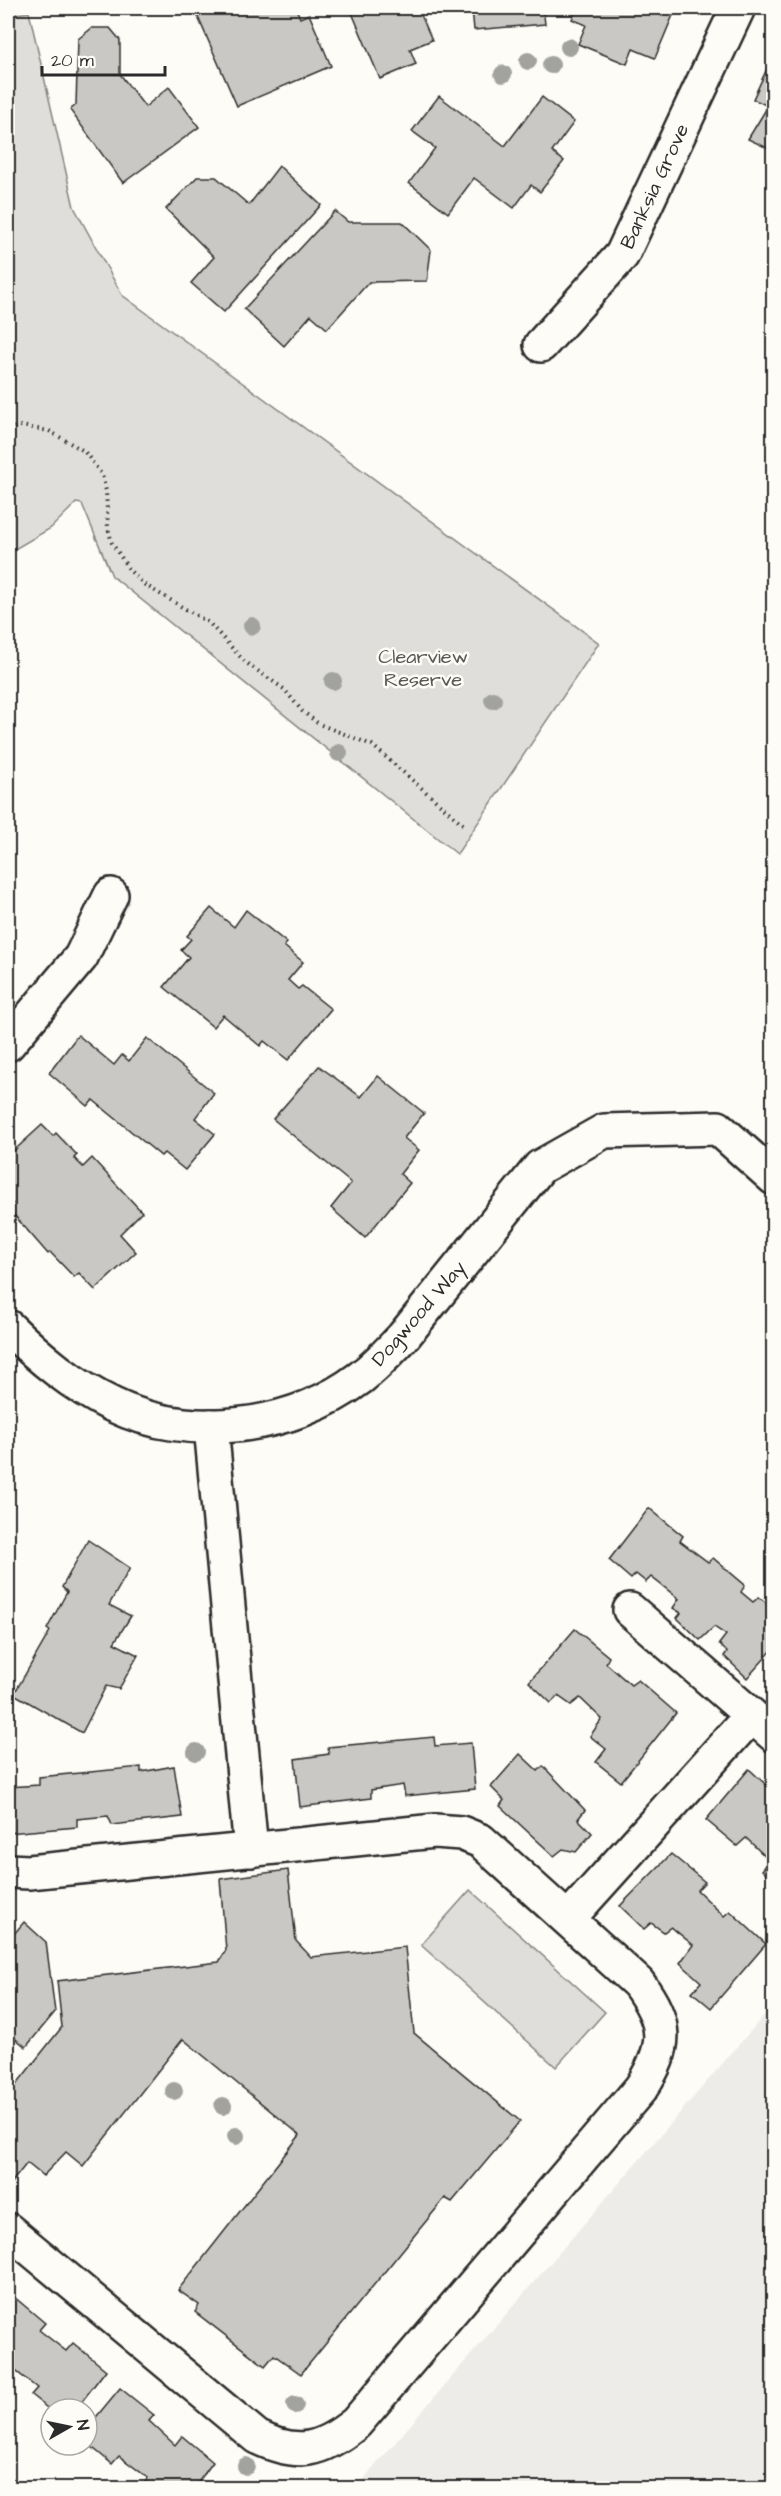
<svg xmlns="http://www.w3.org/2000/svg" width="781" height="2496" font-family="'Architects Daughter',sans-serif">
<rect width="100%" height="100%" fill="#fdfcf7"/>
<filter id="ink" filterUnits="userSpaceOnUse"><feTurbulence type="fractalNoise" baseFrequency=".0167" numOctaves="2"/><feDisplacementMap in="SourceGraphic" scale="12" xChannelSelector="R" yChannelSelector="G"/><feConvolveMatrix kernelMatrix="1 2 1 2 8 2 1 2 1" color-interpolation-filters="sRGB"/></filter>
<g filter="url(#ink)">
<path fill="#edece8" d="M773,2005v483h-417z"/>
<g fill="#dfdeda" stroke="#858482" stroke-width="1.5">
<path d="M29,12l45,195 48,88 477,348 -142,211 -345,-278 -30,-72 -6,-1 -25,25 -43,25v-538z"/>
<path d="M470,1890l135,122 -49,55 -135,-122z"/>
</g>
<g fill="#c9c8c4" stroke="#2b2b2b" stroke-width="1.5">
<path d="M194,8h102l4,10 9,-4 22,52 -94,40z"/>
<path d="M350,8h68l14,32 -22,9 6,15 -36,15z"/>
<path d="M472,8h71l2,16 -71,6z"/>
<path d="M577,8h99l-21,50 -22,-9 -6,15 -49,-20 8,-19 -14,-6z"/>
<path d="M92,28h18l10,12v34l25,33 24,-20 30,40 -76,56 -53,-73 6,-5 2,-66z"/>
<path d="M771,60l3,1v90l-26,-12 20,-33 -15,-7z"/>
<path d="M439,96l66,50 37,-49 32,25 -22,30 12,9 -24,31 -9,-7 -17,23 -40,-30 -26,35 -39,-30 26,-35 -23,-17z"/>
<path d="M279,166l42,39 -97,107 -33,-29 23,-26 -48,-48 31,-32h19l33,28z"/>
<path d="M335,211l13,11h54l29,28 -4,31 -58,1 -42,47 -16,-14 -27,31 -40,-37z"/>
<path d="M211,908l23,19 12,-17 41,33 -3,3 19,16 -15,18 10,9 4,-3 29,23 -43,51 -24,-19 -4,5 -37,-31 -10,12 -49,-40 25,-30 -8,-7 10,-11 -4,-3z"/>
<path d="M78,1035l36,30 8,-10 7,6 18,-23 67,55 -19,25 20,16 -30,36 -21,-17 -3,3 -68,-56 -5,6 -39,-33z"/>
<path d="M319,1066l42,31 17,-21 46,37 -20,25 15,12 -19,24 10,9 -45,55 -34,-30 20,-25 -78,-64z"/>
<path d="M42,1125l11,11 3,-3 21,22 -3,3 9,9 9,-9 50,54 -22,22 16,18 -41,38 -16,-17 -5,4 -24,-25 -2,2 -40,-46 5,-4 -5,-6v-42z"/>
<path d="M649,1508l34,28 -3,5 28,21 5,-4 32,27 -4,7 12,10 6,-5 15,12v39l-27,30 -23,-22 3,-4 -8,-8 7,-9 -12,-8 -14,13 -23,-22 4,-5 -8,-5 6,-9 -28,-22 -5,5 -10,-8 -5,5 -22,-19z"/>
<path d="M88,1540l42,28 -21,37 22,11 -17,27 24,12 -19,34 -13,-3 -24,47 -68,-39 36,-63 -3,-2 20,-37 -5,-5z"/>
<path d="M575,1629l34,28 -3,6 25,22 7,-5 38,33 -55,69 -25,-20 10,-13 -16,-13 12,-17 -22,-21 -9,7 -13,-9 -7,7 -22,-21z"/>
<path d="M434,1737l1,9 36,-3 4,46 -70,7 -2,-11 -32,5v8l-71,9 -5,-48 34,-5 -1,-7z"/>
<path d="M520,1754l18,17 5,-5 42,44 -7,9 14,14 -16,19 -13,-3 -9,7 -54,-50 4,-6 -13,-13z"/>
<path d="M174,1766l8,51 -70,8 -4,-9 -31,3v8l-69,6v-46l31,-2v-8l102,-10v5z"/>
<path d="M749,1769l25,23v89l-12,-11 8,-9 -24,-23 -9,8 -31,-26z"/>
<path d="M671,1854l34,28 -8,8 27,26 6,-5 36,33 -55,64 -19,-16 9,-10 -21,-19 13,-18 -22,-18 -7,5 -13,-9 -7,6 -24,-23z"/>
<path d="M288,1870l8,71 15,16 94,-10 9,86 106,88 -68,81 -7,-4 -144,176 -27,-19 -9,11 -70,-54 4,-7 -21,-15 122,-155 -117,-96 -100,127 -17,-14 -23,24 -16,-13 -19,24v-92l54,-68 -5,-46 162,-19 7,-12 -6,-71z"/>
<path d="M24,1922l22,20 9,70 -29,35 -18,-14v-92z"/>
<path d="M13,2296l32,27 -6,7 27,21 7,-8 33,27 -30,39 -25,2 -20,-16 6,-7 -24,-19 -5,3v-69z"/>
<path d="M120,2388l34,27 -5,6 26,24 7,-9 31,26 -19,26h-49l-3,-2 6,-8 -29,-22 -7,8 -25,-21v-15z"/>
<path d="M8,2475l17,13h-17z"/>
</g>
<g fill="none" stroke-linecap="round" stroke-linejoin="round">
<g stroke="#2b2b2b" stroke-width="38">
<g id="minor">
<path d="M541,345l81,-90 116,-247"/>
<path d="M8,1044l73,-87 30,-62"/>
<path d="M8,1327c32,31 65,59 105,78 77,37 179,24 247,-27 16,-12 29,-26 43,-41l137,-170 64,-36 114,-3 56,50"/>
<path d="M211,1426l40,424"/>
<path d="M630,1610l144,125"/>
<path d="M8,1871l21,1 406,-41 26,2 20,8 157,142c30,41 30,63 3,105l-285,335c-35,28 -58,34 -99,14l-249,-207"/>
<path d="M568,1919l183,-203"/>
</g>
</g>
<path stroke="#2b2b2b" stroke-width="4" stroke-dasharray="1.5 4.5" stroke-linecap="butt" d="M8,429l13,-3 28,5 35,20 18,24 4,16 2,37 4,15 18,28 15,14 64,38 36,39 39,27 18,22 17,13 53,21 93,81"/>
<use href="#minor" stroke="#fdfcf7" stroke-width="33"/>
</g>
<g fill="#a2a29f">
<circle cx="569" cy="47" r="9"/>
<circle cx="528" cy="61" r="9"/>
<circle cx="551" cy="65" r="9"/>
<circle cx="503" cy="74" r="9"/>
<circle cx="252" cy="626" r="9"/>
<circle cx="333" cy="681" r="9"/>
<circle cx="493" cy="700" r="9"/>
<circle cx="339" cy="753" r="9"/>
<circle cx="196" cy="1752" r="9"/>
<circle cx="174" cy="2091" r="9"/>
<circle cx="223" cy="2106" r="9"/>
<circle cx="236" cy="2136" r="9"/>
<circle cx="295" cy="2405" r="9"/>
<circle cx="246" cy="2466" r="9"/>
</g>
</g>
<g text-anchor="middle" stroke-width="5" stroke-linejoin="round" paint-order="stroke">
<g font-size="20" fill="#2b2b2b" stroke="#fdfcf7">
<text transform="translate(654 186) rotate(-65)" y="7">Banksia Grove</text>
<text transform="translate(418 1313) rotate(-49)" y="7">Dogwood Way</text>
</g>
<g font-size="20" fill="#585857" stroke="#fdfcf7">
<text x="423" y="663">Clearview<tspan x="423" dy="23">Reserve</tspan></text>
</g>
</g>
<rect width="781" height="2496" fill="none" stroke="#fdfcf7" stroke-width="30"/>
<rect x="15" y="15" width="751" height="2466" fill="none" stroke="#2b2b2b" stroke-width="2" filter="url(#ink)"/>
<g transform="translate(69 2427) rotate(81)"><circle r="28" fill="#fdfcf7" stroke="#a9a8a5" stroke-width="1.5"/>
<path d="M0-4.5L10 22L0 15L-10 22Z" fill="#2b2b2b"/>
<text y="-9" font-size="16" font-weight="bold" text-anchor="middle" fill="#2b2b2b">N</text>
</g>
<path d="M42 66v9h123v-9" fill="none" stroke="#2b2b2b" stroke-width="3"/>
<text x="51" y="66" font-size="18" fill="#2b2b2b" stroke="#fdfcf7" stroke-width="4.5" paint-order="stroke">20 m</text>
</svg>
